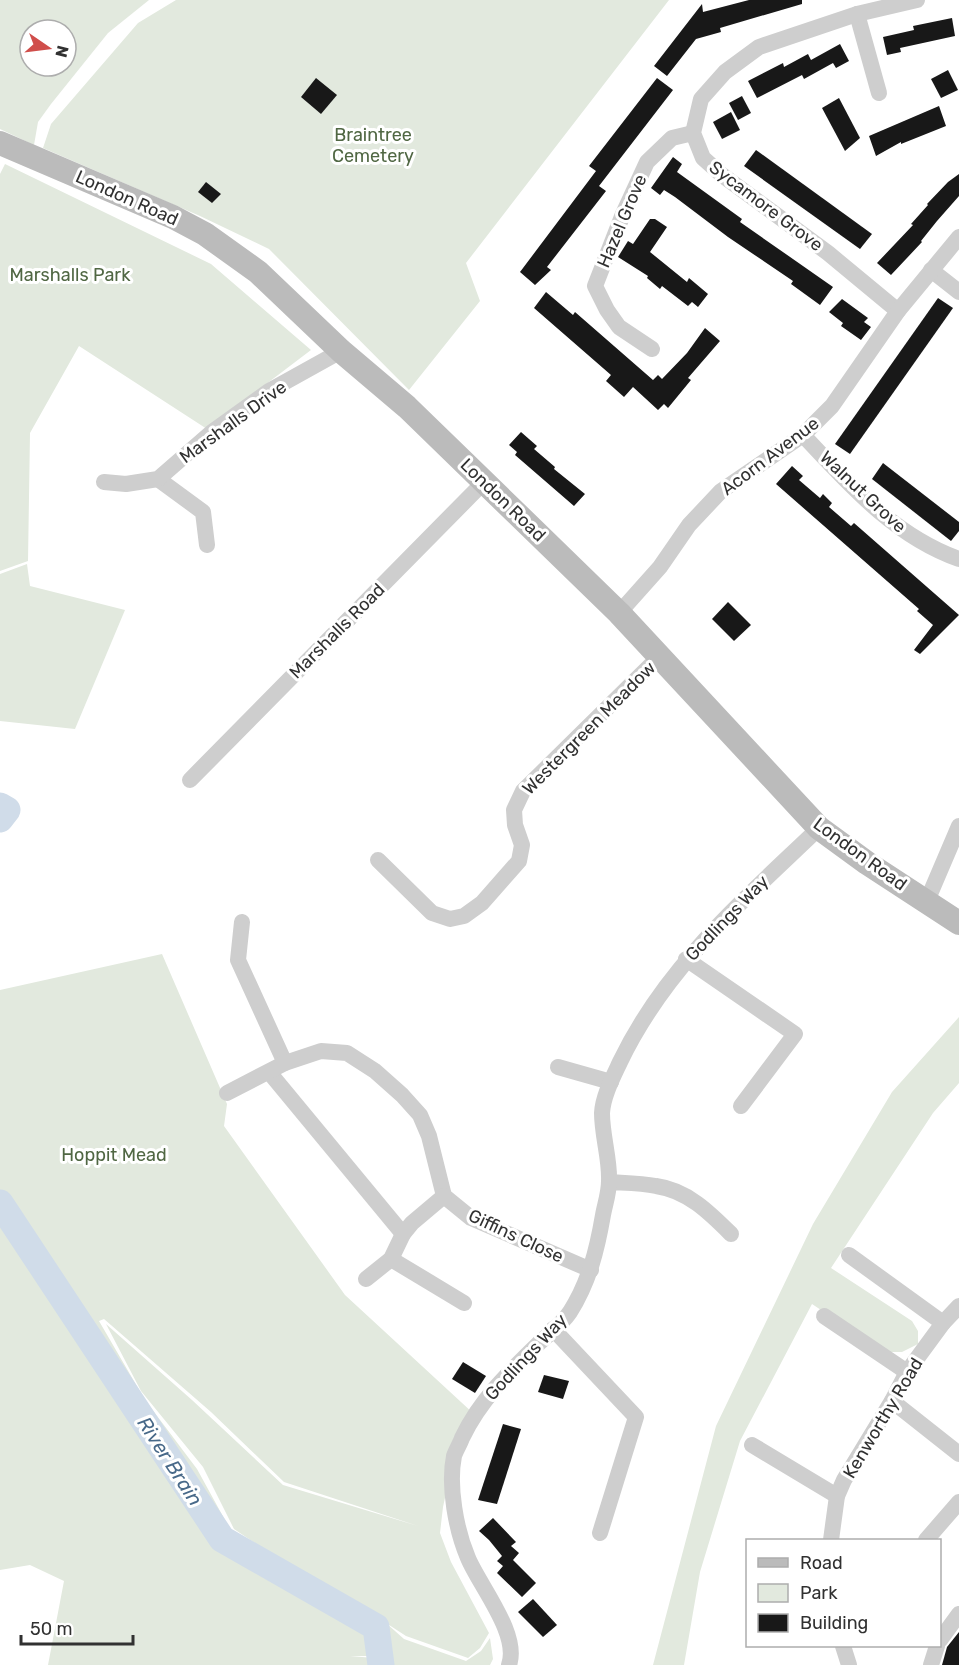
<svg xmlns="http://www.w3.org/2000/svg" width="959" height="1665" font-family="Rubik,sans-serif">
<rect width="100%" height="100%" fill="#fff"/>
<g fill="#e2e9de" fill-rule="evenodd">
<path d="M0,0h149l-41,33 -57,71 -13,18 -4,23 -34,-16zM30,30h36v36h-36z"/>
<path d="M176,0h493l-203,263 14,38 -71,89 -140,-141 -69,-33 -157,-68 8,-24 87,-101z"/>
<path d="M5,164l206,100 100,86 -104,79 -128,-83 -49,87 -2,128 -28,10v-397z"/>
<path d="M27,564l3,22 95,24 -50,119 -75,-8v-147z"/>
<path d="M162,954l65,150 -3,22 121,169 129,119 -20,42 -11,51 -3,26 11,29 38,71 -9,15 -12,10 -62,-22 -20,-13 18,16 62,22 15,-10 9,-13 3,21 -3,6h-103l-8,-40 -155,-91 -149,-238 -75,-102v-204zM104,1319l107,93 73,70 134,44 -135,-41 -91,-85 -86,-76 35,67 62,76 31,62 43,29 -46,-27 -34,-62 -52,-69 -46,-79z"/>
<path d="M959,1017v66l-26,30 -102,155 81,53 6,10v13l-16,8h-18l-72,-48 -72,137 -40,131 -16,93h-31l63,-239 97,-202 79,-132z"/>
<path d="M0,1211l218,329 154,90 2,26h-24l24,2v7h-326l16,-84 -34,-16 -30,5z"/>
</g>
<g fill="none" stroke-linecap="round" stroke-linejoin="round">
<g stroke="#d0dce9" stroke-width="27">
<path d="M0,806l7,4 -7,9"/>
<path d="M0,1203l222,336 154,88 5,38"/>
</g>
</g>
<g fill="#181818">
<path d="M749,0h53v4l-82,24 1,4 -25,7 -29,37 -13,-10 48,-62 1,8z"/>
<path d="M952,18l3,18 -55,12 1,4 -14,3 -4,-18 31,-7 -1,-4z"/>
<path d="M840,44l9,17 -13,7 -3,-5 -29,16 -2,-4 -45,23 -9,-17 35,-18 1,4 24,-13 3,6z"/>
<path d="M948,70l10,20 -17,8 -10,-19z"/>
<path d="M316,78l21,17 -16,19 -20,-17z"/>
<path d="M657,78l16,12 -74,96 7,5 -59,76 4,3 -16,15 -15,-13 76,-101 -7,-5z"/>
<path d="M742,96l9,17 -13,7 -9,-17z"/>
<path d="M839,98l21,40 -15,13 -23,-43z"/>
<path d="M939,106l7,20 -45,18v-2l-25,14 -7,-20z"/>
<path d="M731,112l9,18 -18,9 -9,-17z"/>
<path d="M756,150l116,84 -12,15 -116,-83z"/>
<path d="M673,157l9,7 -5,8 65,47 -2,3 93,65 -13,18 -29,-21 2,-3 -65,-44 -53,-40 -11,-7 -4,5 -9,-7z"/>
<path d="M959,174v22l-22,25 -16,20 1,1 -31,33 -14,-12 36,-38 -2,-1 17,-19 -1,-1 21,-22z"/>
<path d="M206,182l15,12 -9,9 -14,-11z"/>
<path d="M650,219h5l12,8 -17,25 37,30 2,-4 19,16 -10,13 -6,-5 -4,4 -26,-20 -2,3 -13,-11 1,-2 -30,-19 10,-16 5,3z"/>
<path d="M546,292l27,23 2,-3 78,68 5,-5 4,4 25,-26 18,-25 15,13 -32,37 3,2 -23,28 -4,-4 -6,6 -25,-23 -9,10 -18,-16 5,-6 -77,-67z"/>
<path d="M938,298l15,10 -103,146 -15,-10z"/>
<path d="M842,299l26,19 -4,4 7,5 -10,13 -20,-14 2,-3 -14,-11z"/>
<path d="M521,432l16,14 -3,3 21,18 -1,2 31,25 -11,12 -59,-51 2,-3 -8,-7z"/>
<path d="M883,463l76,59v9l-8,10 -79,-62z"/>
<path d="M792,466l11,10 -4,4 21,18 3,-4 9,9 -3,4 22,19 3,-3 105,92 -39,39 -6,-4 19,-25 -16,-14 2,-2 -143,-125z"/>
<path d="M728,602l23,23 -17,16 -22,-22z"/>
<path d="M463,1362l23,14 -11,17 -23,-14z"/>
<path d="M544,1375l25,6 -6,18 -25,-7z"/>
<path d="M503,1424l18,5 -24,75 -19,-4z"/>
<path d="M493,1518l23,24 -5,4 8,7 -6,7 23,23 -14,14 -25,-24 6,-7 -6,-5 5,-5 -13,-16 -10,-9z"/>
<path d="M533,1599l24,26 -14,12 -25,-25z"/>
<path d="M959,1632v33h-17l5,-18z"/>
</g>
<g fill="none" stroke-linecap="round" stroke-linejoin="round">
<g stroke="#cecece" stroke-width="16">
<path d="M857,14l22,79"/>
<path d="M931,270l28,22"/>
<path d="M898,311l-70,-58 -106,-78 -19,-17 -10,-25 8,-34 24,-27 34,-25 98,-33 60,-14"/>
<path d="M652,349l-33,-22 -12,-17 -12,-24 28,-72 24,-52 25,-24 21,-5"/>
<path d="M803,435c46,49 91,101 156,124"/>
<path d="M158,479l45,33 4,33"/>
<path d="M104,482l22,2 32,-5 54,-47 57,-41 72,-40"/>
<path d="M619,613l41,-46 29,-42 32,-34 82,-56 29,-29 66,-95 61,-74"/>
<path d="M190,780l294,-298"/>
<path d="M378,860l54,53 18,6 14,-3 18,-13 37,-42 3,-16 -7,-20 -1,-15 9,-19 136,-134"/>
<path d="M927,901l32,-75"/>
<path d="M242,922l-4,38 47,103"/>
<path d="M686,959l109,75 -54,72"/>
<path d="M558,1067l53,15"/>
<path d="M269,1072l134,162"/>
<path d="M227,1093l58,-30 36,-12 26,2 28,18 27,24 18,20 9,21 15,60 27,22 120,52"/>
<path d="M609,1182c16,1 32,1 47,4 31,4 54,27 75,48"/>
<path d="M849,1255l94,68"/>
<path d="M391,1259l73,44"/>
<path d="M366,1279l25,-20 12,-25 9,-11 32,-27"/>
<path d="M824,1316l83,56"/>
<path d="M553,1329l83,88 -36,116"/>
<path d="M892,1401l67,53"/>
<path d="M752,1445l85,51"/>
<path d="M831,1540l6,-44 7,-16 48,-79 15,-29 36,-49 16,-17"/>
<path d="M926,1540l33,-38"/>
<path d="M940,1640l19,-26"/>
<path d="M843,1646l6,19"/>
<path d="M509,1665c11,-31 -30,-80 -41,-107 -12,-28 -20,-72 -14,-102 2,-6 6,-12 8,-18 18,-38 47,-66 77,-95 10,-9 23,-19 31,-31 19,-30 27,-62 33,-97 2,-11 6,-22 6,-34 1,-22 -7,-45 -7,-68 1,-17 11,-36 18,-51 46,-96 124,-162 199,-234"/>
<path d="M931,1665l6,-19"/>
</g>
<path stroke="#bbb" stroke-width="24" d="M0,143l173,74 32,17 53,38 83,79 66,56 212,206 200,215 48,35 92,60"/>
</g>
<g text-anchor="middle" stroke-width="6" stroke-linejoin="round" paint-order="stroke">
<g font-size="18" fill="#506743" stroke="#fff">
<text x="373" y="141">Braintree<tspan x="373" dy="21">Cemetery</tspan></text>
<text x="70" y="281">Marshalls Park</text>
<text x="114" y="1161">Hoppit Mead</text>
</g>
<g font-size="18" fill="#313131" stroke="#fff">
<text transform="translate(127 198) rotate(24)" y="6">London Road</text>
<text transform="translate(766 206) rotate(37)" y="6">Sycamore Grove</text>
<text transform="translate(622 221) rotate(-67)" y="6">Hazel Grove</text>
<text transform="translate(233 422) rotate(-36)" y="6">Marshalls Drive</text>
<text transform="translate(770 456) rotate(-37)" y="6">Acorn Avenue</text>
<text transform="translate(863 492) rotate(43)" y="6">Walnut Grove</text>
<text transform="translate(503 500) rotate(44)" y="6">London Road</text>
<text transform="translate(337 631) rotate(-45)" y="6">Marshalls Road</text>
<text transform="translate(589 728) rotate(-45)" y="6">Westergreen Meadow</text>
<text transform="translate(860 854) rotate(36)" y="6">London Road</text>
<text transform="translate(727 918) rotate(-46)" y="6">Godlings Way</text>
<text transform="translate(516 1236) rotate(25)" y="6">Giffins Close</text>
<text transform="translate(526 1357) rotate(-47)" y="6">Godlings Way</text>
<text transform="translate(883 1418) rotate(-59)" y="6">Kenworthy Road</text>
</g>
<g font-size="20" font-style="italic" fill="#486989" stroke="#fff">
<text transform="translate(170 1461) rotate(57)" y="7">River Brain</text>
</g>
</g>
<rect x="746" y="1539" width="195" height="108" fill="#ffffff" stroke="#adadad" stroke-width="1.5"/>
<rect x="758" y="1558" width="30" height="9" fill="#bbbbbb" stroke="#adadad" stroke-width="1.5"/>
<text x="800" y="1569" font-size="18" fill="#313131">Road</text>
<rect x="758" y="1584" width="30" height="18" fill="#e2e9de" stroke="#adadad" stroke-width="1.5"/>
<text x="800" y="1599" font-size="18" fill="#313131">Park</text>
<rect x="758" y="1614" width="30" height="18" fill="#181818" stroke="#adadad" stroke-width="1.5"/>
<text x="800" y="1629" font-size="18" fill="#313131">Building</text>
<g transform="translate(48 48) rotate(104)"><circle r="28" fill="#ffffff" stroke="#adadad" stroke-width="1.5"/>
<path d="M0-4.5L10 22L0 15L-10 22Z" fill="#d04e4b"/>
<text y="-9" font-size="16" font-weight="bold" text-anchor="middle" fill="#313131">N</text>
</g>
<path d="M21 1635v9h112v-9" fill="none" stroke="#313131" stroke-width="3"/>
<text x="30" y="1635" font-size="18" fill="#313131" stroke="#ffffff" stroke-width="4.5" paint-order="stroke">50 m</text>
</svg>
